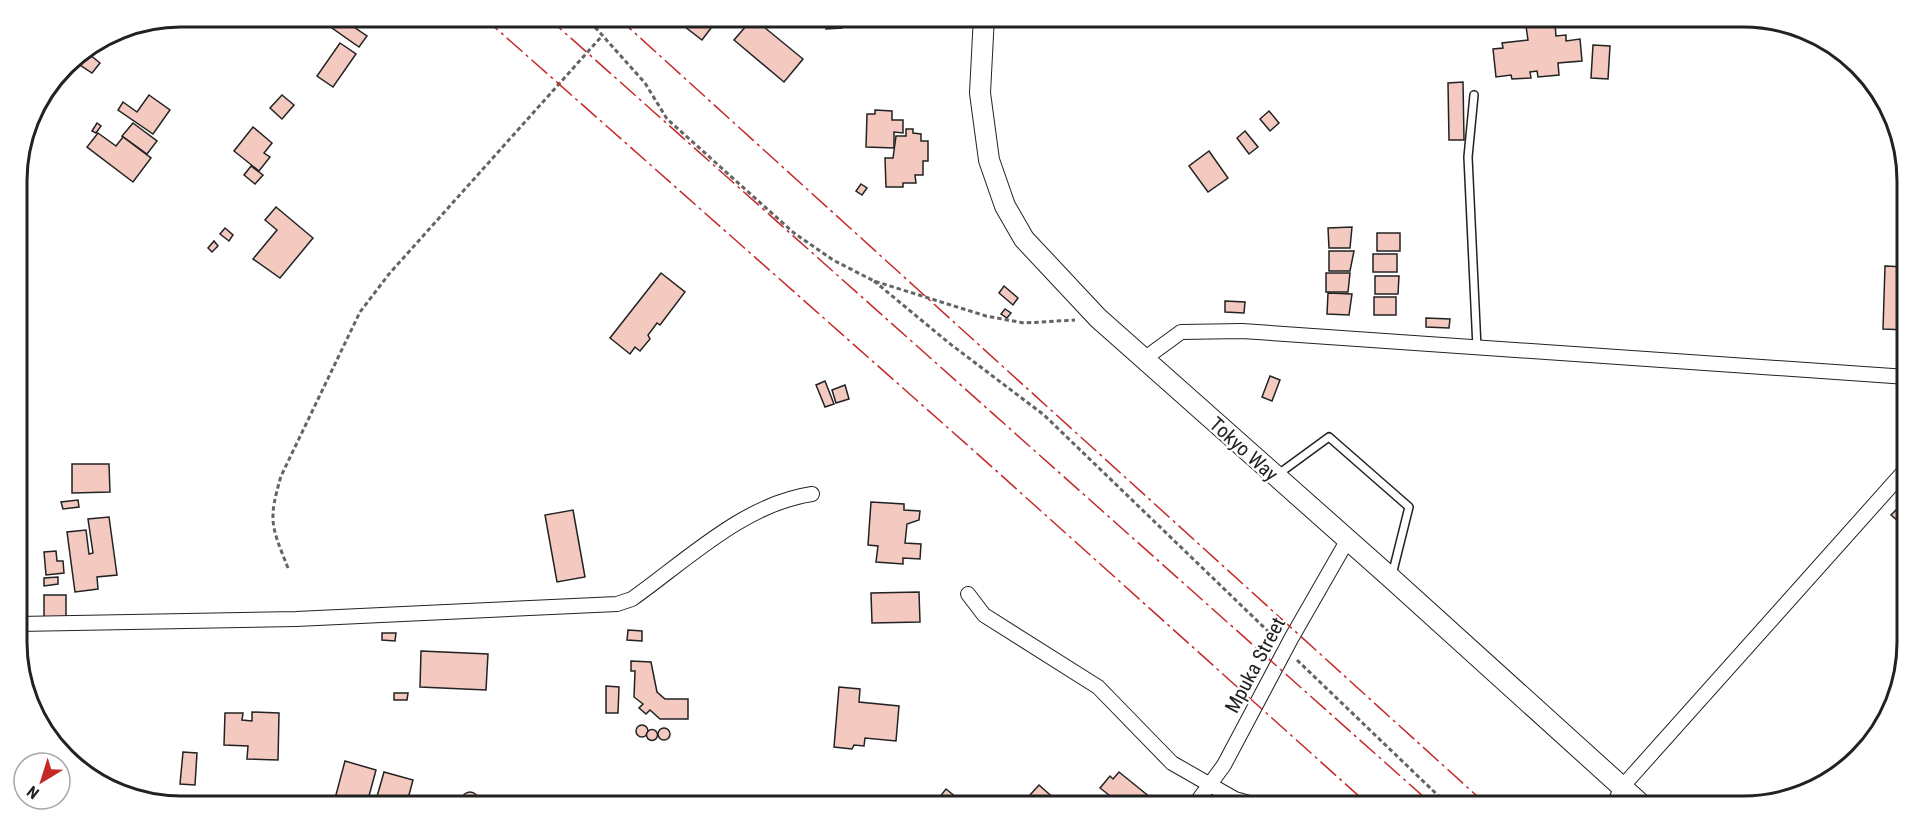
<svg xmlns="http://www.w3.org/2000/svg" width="1924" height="823" font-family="'Roboto Condensed',sans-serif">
<rect width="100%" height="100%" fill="#fff"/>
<g fill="#f3c9c0" stroke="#222" stroke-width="1.5">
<path d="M685,16h12l14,12 -9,12 -22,-17z"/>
<path d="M339,17l28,19 -8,11 -27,-19z"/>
<path d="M753,18l50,41 -19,23 -50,-42z"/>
<path d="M841,19l1,9 -16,1v-9z"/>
<path d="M1555,24l1,12 10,-1v6l14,-2 2,22 -24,2 1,12 -21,2 -1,-6 -7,1 1,6 -19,1 -1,-4 -15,2 -3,-28 10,-1 -1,-5 26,-3 -2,-14z"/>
<path d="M340,43l16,11 -23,33 -16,-11z"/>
<path d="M1593,45l17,1 -2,33 -17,-1z"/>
<path d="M89,54l11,9 -8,10 -12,-8z"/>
<path d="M1463,82l1,58h-15l-1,-57z"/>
<path d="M149,95l21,15 -17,24 -35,-24 5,-8 14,10z"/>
<path d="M282,95l12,10 -12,14 -12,-11z"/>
<path d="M875,110l17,1v9h11v13l-9,-1v16l-28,-1 1,-33h8z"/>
<path d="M1269,111l10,12 -9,8 -10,-12z"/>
<path d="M97,123l4,3 -5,7 -4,-2z"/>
<path d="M133,123l24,18 -10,13 -25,-18z"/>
<path d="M253,127l19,16 -8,10 6,4 -11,14 -25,-20z"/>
<path d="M906,129h7v4l8,1v7h7v20h-5v14h-8l1,8h-13v4h-17l-1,-29h8l3,-22h10z"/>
<path d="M1245,131l13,16 -9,7 -12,-16z"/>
<path d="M98,133l18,13 7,-9 28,21 -18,24 -46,-35z"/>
<path d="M1209,151l19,27 -20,14 -19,-26z"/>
<path d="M251,166l12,9 -8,9 -11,-9z"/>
<path d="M861,184l6,4 -5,7 -6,-4z"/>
<path d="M276,207l37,31 -33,40 -27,-19 24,-29 -12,-10z"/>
<path d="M1352,227l-2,21h-21l-1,-20z"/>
<path d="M225,228l8,7 -4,6 -9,-7z"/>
<rect x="1377" y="233" width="23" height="18"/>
<path d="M214,241l4,5 -6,6 -4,-4z"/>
<path d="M1329,251h25l-4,20h-21z"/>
<rect x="1373" y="254" width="24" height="18"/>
<path d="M1885,266l21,1 1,63 -24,-1z"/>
<path d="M661,273l24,19 -25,33 -3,-2 -9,12 2,4 -10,12 -5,-4 -5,7 -20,-16z"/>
<path d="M1326,273h24l-2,19h-22z"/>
<path d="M1375,276h24l-1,18h-23z"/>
<path d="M1004,286l14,12 -5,7 -14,-12z"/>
<path d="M1328,293l24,1 -3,21 -22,-1z"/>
<rect x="1374" y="297" width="22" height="18"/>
<path d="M1225,301l20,1 -1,11 -19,-1z"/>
<path d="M1005,309l6,4 -4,5 -6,-4z"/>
<path d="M1426,318l24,1 -1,9 -23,-1z"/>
<path d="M1270,376l10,4 -8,21 -10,-4z"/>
<path d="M825,381l9,23 -9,3 -9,-22z"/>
<path d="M845,385l4,14 -13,4 -4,-13z"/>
<path d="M72,464h37l1,28 -38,1z"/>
<path d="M78,500l1,7 -16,2 -2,-7z"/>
<path d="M871,502l33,2v6l16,1 -1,9 -12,4 -2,19 16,1 -1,15 -17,-1v6l-27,-2 2,-16 -10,-1z"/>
<path d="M1897,509l10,8 -2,10 -14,-12z"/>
<path d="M573,510l12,67 -28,5 -12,-67z"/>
<path d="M109,517l8,58 -20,2 1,12 -23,3 -8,-60 19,-2 3,24 4,-1 -5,-34z"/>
<path d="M56,551l1,10h6l1,12 -18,2 -2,-23z"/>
<path d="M58,577v7l-14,2v-8z"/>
<path d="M919,592l1,30 -48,1 -1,-30z"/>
<rect x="44" y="595" width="22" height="23"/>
<path d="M628,630l14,1v10l-15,-1z"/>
<path d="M382,633h14l-1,8 -13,-1z"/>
<path d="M421,651l67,3 -2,36 -66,-3z"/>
<path d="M631,661l20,1 6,30 8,7h23v20h-28l-10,-9 -4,4 -7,-6 4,-4 -9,-7 1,-26h-4z"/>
<path d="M606,686l13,1 -1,26h-12z"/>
<path d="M839,687l21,2 -1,13 40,4 -3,35 -31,-3 -1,8 -10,-1 -2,4 -18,-2z"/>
<path d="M394,693h14l-1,7h-13z"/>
<path d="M252,712l27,1 -1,47 -31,-1 1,-13 -24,-1 1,-32h18l-1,7 10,1z"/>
<circle cx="642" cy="731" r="6"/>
<path d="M1878,726l-25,30 -2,-2z"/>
<circle cx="664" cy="734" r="6"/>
<circle cx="652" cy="735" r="5.5"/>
<path d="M183,752l14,1 -2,32 -15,-1z"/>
<path d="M345,761l31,9 -7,26 7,4 8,-28 29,8 -7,26h-73z"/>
<path d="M1119,772l37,30 -4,4h-29l-23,-18 10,-12 3,3z"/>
<path d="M1039,785l18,16 -4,5h-33z"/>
<path d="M946,789l21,17h-20l-9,-7z"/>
<circle cx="470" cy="800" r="8"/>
</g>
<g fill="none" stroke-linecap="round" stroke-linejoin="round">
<g stroke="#222" stroke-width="10">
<g id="lane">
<path d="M1474,95l-6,62 9,191"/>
<path d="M1277,475l52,-38 80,70 -17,68"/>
</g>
</g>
<g stroke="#222" stroke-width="16">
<g id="street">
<path d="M1144,359l37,-27 61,-1 665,46"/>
<path d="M968,594l16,21 114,72 74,76 63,36 25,7"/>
<path d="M18,624l278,-5 321,-15 15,-5c55,-39 112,-95 180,-105"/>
<path d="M1194,806l30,-41 68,-128 55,-96"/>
<path d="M1613,806l9,-19 285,-319"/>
</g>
</g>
<g stroke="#222" stroke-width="22">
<path id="secondary" d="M984,16l-4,77 9,67 16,46 19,33 74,79 293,260 252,228"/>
</g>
<g stroke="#646464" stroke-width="3" stroke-dasharray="4.5 3" stroke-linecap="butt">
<path d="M585,16l60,67 22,36 127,114 39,27 41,21 112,35 38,7 51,-3"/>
<path d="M874,281l75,62 95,72 231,223"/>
<path d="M288,568c-17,-43 -20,-47 -7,-92l79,-164 29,-38 212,-237"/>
<path d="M1297,660l152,146"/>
</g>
<use href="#lane" stroke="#fff" stroke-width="7"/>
<use href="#street" stroke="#fff" stroke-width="14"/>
<use href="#secondary" stroke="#fff" stroke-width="20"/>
<g stroke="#c62828" stroke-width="1.5" stroke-dasharray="21 4.5 3 4.5" stroke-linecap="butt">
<path d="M482,16l491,434 397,356"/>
<path d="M546,16l888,790"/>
<path d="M616,16l872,790"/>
</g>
</g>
<g text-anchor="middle" stroke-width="4.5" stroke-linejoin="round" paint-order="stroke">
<g font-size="20" fill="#222" stroke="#fff">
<text transform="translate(1244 449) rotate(42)" y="7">Tokyo Way</text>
<text transform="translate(1255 665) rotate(-62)" y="7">Mpuka Street</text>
</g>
</g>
<path d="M0 0H1924V823H0ZM181 27H1743A154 154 0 0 1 1897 181V642A154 154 0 0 1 1743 796H181A154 154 0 0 1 27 642V181A154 154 0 0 1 181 27Z" fill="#fff" fill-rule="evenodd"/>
<path fill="none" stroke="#222" stroke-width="3" d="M181 27H1743A154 154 0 0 1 1897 181V642A154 154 0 0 1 1743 796H181A154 154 0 0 1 27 642V181A154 154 0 0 1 181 27Z"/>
<g transform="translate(42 781) rotate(218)"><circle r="28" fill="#ffffff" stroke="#a7a7a7" stroke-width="1.5"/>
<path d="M0-4.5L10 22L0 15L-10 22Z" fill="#c62828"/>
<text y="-9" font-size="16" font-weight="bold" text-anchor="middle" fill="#222222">N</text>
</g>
</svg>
